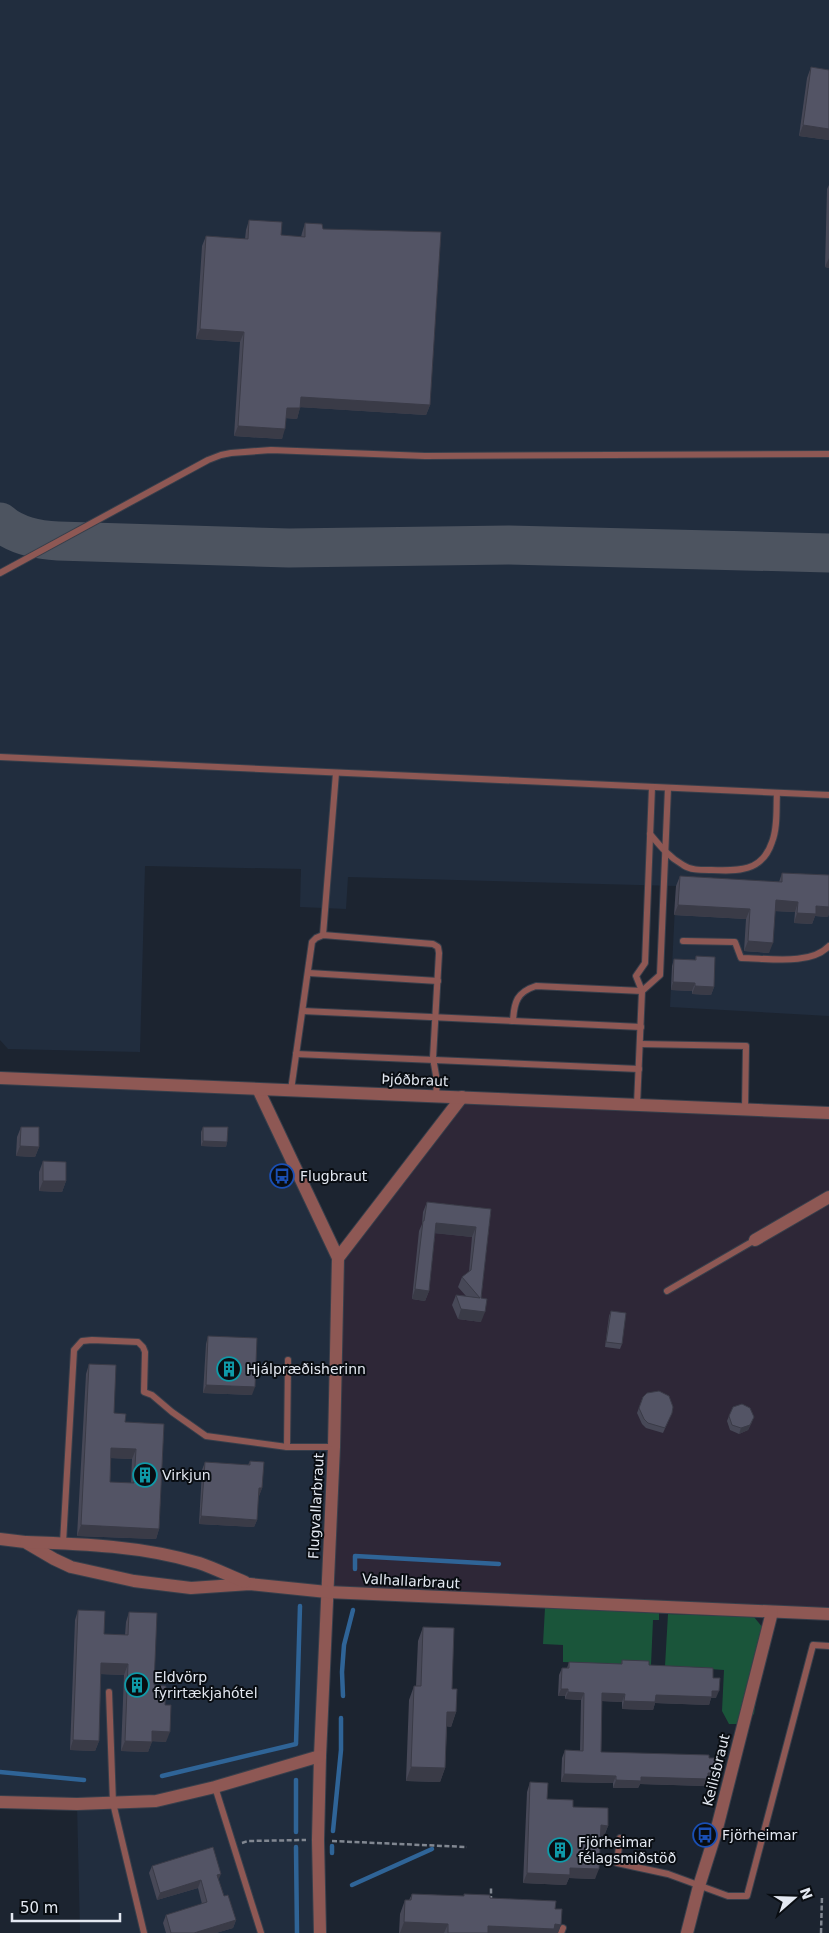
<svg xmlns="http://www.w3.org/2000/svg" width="829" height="1933" font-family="'DejaVu Sans',sans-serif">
<rect width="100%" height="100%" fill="#1c2430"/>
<g fill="#212d3e">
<path d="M0,0h829v1016l-159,-9 6,-121 -328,-9 -2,32 -46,-2 1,-38 -156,-3 -5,186 -132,-3 -8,-9z"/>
<path d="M0,1078l258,11 80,169 -18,675h-240l-3,-129 -77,-2z"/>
</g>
<path fill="#2e2737" d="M462,1097l367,16v501l-502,-22 11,-334z"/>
<g fill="#1a553a">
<path d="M545,1608l114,5v7h-6l-2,45 -88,-3v-17l-20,-1z"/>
<path d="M668,1614l86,3 9,11 2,15 -11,71 -10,10h-15l-7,-13 2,-41 -59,-4z"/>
</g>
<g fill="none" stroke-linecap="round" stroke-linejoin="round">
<g stroke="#2f6497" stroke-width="4.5">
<path d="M355,1569v-13l144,8"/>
<path d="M343,1696l-1,-24 2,-27 9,-35"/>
<path d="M0,1772l84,8"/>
<path d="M162,1776l134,-32 4,-138"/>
<path d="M333,1831l8,-81v-32"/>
<path d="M296,1832v-52"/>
<path d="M332,1846v7"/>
<path d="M296,1847l1,86"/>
<path d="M352,1885l80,-36"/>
</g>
<path stroke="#4d5460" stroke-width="39" d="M0,522c16,14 37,18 58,19l231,7 220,-3 320,8"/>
<g stroke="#383f4b" stroke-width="8">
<g id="service">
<path d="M0,573l208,-113 13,-5 10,-2 40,-3 154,6 404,-2"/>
<path d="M0,757l829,38"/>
<path d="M650,834c10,12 19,23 33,31 7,5 17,5 26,5 27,1 53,3 63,-28 6,-15 4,-34 5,-49"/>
<path d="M323,935l13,-162"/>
<path d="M683,941l52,1 6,16c26,0 69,8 88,-12"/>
<path d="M309,973l129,8"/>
<path d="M303,1011l338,16"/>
<path d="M513,1021c1,-19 4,-29 23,-35l106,5 18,-16 8,-187"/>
<path d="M640,1044l106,2 -1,63"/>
<path d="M296,1054l343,15"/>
<path d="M291,1090l21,-148 4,-4 7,-3 110,9 5,3 1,6 -6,105 4,23 -1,15"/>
<path d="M637,1105l5,-114 -6,-15 9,-13 7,-176"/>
<path d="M667,1291l88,-51"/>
<path d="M287,1447l1,-87"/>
<path d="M63,1543l11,-193 8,-9 10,-1 46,2 5,5 2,5 -1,40 8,3 20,17 34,24 81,11h47"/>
<path d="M109,1692l4,111 31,130"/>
<path d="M215,1787l46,146"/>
<path d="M620,1838l-3,25 51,11 60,22h19l66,-251 16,1"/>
<path d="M561,1933l2,-5"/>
</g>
</g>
<g stroke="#383f4b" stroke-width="14">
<g id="minor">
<path d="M258,1089l80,169 -4,189 -14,309 -2,84 2,93"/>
<path d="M755,1240l74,-43"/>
<path d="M338,1258l124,-161"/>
<path d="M0,1539l25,3 29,17 17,8 63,14 57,7 59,-4 77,8 502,22"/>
<path d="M26,1542c58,2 116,4 173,21 15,5 31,13 46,19"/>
<path d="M0,1802l77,2 79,-3 59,-14 105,-31"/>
<path d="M687,1933l12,-47 17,-54 56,-220"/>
</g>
</g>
<g stroke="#383f4b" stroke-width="14">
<path id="tertiary" d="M0,1078l829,35"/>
</g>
<g stroke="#818791" stroke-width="2.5" stroke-dasharray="5 2.5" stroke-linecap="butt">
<path d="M332,1841l135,6"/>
<path d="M242,1843l6,-2 58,-1"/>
<path d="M491,1901v-13"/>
<path d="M821,1933l1,-37"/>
</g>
<use href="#service" stroke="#8e5854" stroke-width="6"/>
<use href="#minor" stroke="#8e5854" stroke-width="12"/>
<use href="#tertiary" stroke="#8e5854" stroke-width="12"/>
</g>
<g fill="#474857" fill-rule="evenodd">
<path d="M811,67l18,3v70l-30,-4 8,-58z"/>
<path d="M829,185v83l-4,-1 2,-78z"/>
<path d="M249,220l32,15 20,2 1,-4 3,-10 18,6 107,176 -4,10 -126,-8 -3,12 -11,-1 -4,21 -48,-3 6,-94 -44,-3 6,-93 4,-10 39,3 1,-9z"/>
<path d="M782,873l47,2v38l-1,4 -13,-1 -3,8 -18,-1 1,-11 -20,-1 -6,42 -25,-2 2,-32 -72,-4 2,-29 4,-10 99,6z"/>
<path d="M696,956l18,31 -3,8 -19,-1v-3l-21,-1 1,-24 2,-7 21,1z"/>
<path d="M21,1127l18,20 -4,10 -19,-1 1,-19z"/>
<path d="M203,1127l24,15 -1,5 -25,-1v-14z"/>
<path d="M43,1161l23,20 -4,11 -23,-1v-19z"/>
<path d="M427,1202l64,7 -10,89v24l-23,-3 -6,-14 4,-10 10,1 -8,-9 4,-10 7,-5 3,-35 -37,-4 -6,58 -4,10 -13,-2 7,-68 3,-7 1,-12z"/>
<path d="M611,1311l11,33 -2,5 -15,-2 4,-31z"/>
<path d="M208,1336l44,59 -49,-2 3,-49z"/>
<path d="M89,1364l25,49 11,9 39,2 -5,105 -3,10 -79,-3 9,-162zM111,1458l21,1 -1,24 -21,-1z"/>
<path d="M643,1397l29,16 -9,20 -17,-5 -4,-4 -5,-11z"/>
<path d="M729,1416l23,6 -4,8 -9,4 -9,-4 -3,-9z"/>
<path d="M250,1461l12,27 -3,8h-1l-1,24 -3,7 -55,-3 3,-54 3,-8 43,3z"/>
<path d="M78,1610l26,24 21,1 1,-13 3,-10 25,73 11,20 1,37 -14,-1 -4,11 -27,-1 3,-76 -23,-1 -2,67 -4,10 -25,-1 5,-130z"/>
<path d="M423,1627l29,62 4,23 -5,15 -4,-1 -2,42 -5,14 -34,-1 3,-81 5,-14h2l2,-45z"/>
<path d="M622,1660l91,18 3,20h-5l-2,7 -54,-2 -2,7 -31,-1v-7l-20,-1 -1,51 108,6 6,15 -3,7h-4l-3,6 -65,-2 -2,4h-25v-5l-52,-1 1,-24 3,-8 15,1 1,-51 -16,-1v-3h-7l1,-21 3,-7h5l2,-6 52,2z"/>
<path d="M530,1782l17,17 26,8 35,19 -4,10h-4l-5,43 -26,-1 -3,7 -43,-2 4,-91z"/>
<path d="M152,1866l67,15 5,15 12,24 -3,8 -17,5h-50l-3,-10 3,-8 36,-11 -4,-16 -41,12 -8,-27z"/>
<path d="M412,1894l52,2v-2l26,4 65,11 3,24h-159l1,-19 5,-14h4z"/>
</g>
<g fill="#3a3b47">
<path d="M803,125l26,4v11l-30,-4z"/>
<path d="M829,258v10l-4,-1z"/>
<path d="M200,329l44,3 -4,10 -44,-3z"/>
<path d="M301,397l129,8 -4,10 -129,-8z"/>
<path d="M287,408h13l-3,11 -14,-1z"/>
<path d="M238,426l47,3 -3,10 -48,-3z"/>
<path d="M776,900l22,2 -3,10 -23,-1z"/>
<path d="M678,905l72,4 -4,10 -72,-4z"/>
<path d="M816,906l13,1v6l-1,4 -13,-1 -3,8 -18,-1 3,-10z"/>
<path d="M748,941l25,2 -4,10 -25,-2z"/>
<path d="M673,982l22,1 -3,8 -21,-1z"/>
<path d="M695,986l19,1 -3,8 -19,-1z"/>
<path d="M203,1141l24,1 -1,5 -25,-1z"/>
<path d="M20,1146l19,1 -4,10 -19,-1z"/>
<path d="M43,1181h23l-4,11 -23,-1z"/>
<path d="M436,1223l40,4 -4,10 -40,-4z"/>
<path d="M415,1289l14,2 -4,10 -13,-2z"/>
<path d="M461,1309l24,3 -4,10 -23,-3z"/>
<path d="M206,1385l49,2 -3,8 -49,-2z"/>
<path d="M754,1417l-6,13 -9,4 2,-6z"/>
<path d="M111,1448l25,1 -4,10 -24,-1z"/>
<path d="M259,1488h3l-3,8h-3z"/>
<path d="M201,1516l56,4 -3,7 -55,-3z"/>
<path d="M81,1525l78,4 -3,10 -79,-3z"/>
<path d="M101,1663l27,1 -4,11 -26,-1z"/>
<path d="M561,1689h7l-3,7h-7z"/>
<path d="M712,1691h7l-3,7h-5l-2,7 -54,-2 -2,7 -31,-1 2,-8 32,-6z"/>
<path d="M568,1692l16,1 -3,7 -16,-1z"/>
<path d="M602,1693l23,1 -3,8 -22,-1z"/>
<path d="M447,1712h9l-5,15 -9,-1z"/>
<path d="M152,1731l18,1 -4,10 -17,-1z"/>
<path d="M73,1740l26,1 -4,10 -25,-1z"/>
<path d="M125,1741l27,1 -4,10 -27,-1z"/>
<path d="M411,1767l34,1 -5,14 -34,-1z"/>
<path d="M708,1773h7l-3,7h-4l-3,6 -65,-2 -2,4h-25l3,-8 25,-3z"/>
<path d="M564,1774l52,2 -3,7 -52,-1z"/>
<path d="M601,1825l7,1 -4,10h-7z"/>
<path d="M570,1868l29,1 -4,10 -26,-1 -3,7 -43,-2 4,-10z"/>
<path d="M221,1874l-3,7 -1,-6z"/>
<path d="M201,1880l-3,8 -41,12 3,-7z"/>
<path d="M236,1920l-3,8 -17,5h-22z"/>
<path d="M404,1922l44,2 -4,9h-44z"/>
<path d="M555,1924l6,1 -3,8h-73l3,-7z"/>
</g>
<g fill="#535465" stroke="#3a3b47" fill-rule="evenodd">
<path d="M811,67l18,3v59l-26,-4z"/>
<path d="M249,220l33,2 -1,13 24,2v-14l17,1 1,5 118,3 -11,173 -129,-8 -1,11h-13l-2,21 -47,-3 6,-94 -44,-3 6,-93 42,3z"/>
<path d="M782,873l47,2v32l-13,-1v8l-19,-1 1,-11 -22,-2 -3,43 -25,-2 2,-32 -72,-4 2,-29 102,6z"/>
<path d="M696,956l19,1 -1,30 -19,-1v-3l-22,-1 1,-23 22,1z"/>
<path d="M21,1127h18v20l-19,-1z"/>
<path d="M203,1127h25l-1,15 -24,-1z"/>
<path d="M43,1161l23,1v19h-23z"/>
<path d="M427,1202l64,7 -10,89 6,1 -2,13 -24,-3 -5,-14 24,3 -18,-21 9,-7 5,-43 -40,-4 -7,68 -14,-2 8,-68h1z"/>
<path d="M611,1311l15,2 -4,31 -16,-2z"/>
<path d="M208,1336l49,2 -2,49 -49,-2z"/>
<path d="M89,1364l27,1 -2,48 12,1 -1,8 39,2 -5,105 -78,-4zM111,1448l25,1 -2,34 -24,-1z"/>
<path d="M659,1391l10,5 4,11 -1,6 -7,15 -17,-5 -4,-4 -5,-11 4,-11 4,-4z"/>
<path d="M742,1404l8,4 4,9 -4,8 -9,3 -9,-3 -3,-9 4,-9z"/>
<path d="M250,1461l14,1 -2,26h-3l-2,32 -56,-4 4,-54 45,3z"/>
<path d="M78,1610l27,1 -1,23 24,1 1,-23 28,1 -3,72 12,1 -1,19h6l-1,27 -18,-1v11l-27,-1 3,-77 -27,-1 -2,78 -26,-1z"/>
<path d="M423,1627l31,1 -2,61h5l-1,23h-9l-2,56 -34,-1 3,-81h7z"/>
<path d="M622,1660l27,1v4l64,3v10h7l-1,13h-7v6l-56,-2 -1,7 -31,-1 1,-7 -23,-1 -1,59 108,3v3h7l-1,15h-7v6l-67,-2v4l-25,-1v-4l-52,-2 1,-24 18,1 1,-58 -16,-1v-3h-7l1,-21h7v-6l53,2z"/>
<path d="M530,1782l18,1 -1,16 26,1v7l35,1v18l-7,-1 -2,44 -29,-1v7l-43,-2z"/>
<path d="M213,1847l8,27 -4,1 7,21 4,-1 8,25 -42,13h-23l-5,-18 41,-13 -6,-22 -41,13 -8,-27z"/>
<path d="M412,1894l52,2v-2l26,1v3l66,3 -1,8h7l-1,16 -6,-1 -1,5 -66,-3v7h-40v-9l-44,-2 1,-22h6z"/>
</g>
<defs>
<g id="bus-ring" transform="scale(1.25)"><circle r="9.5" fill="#090d12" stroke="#1a4fb4" stroke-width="1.5"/><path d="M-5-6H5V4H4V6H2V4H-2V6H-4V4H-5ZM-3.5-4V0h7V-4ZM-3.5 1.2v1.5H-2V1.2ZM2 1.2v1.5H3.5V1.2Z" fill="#1a4fb4"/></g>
<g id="building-ring" transform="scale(1.25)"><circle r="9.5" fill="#090d12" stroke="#0f9aa8" stroke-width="1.5"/><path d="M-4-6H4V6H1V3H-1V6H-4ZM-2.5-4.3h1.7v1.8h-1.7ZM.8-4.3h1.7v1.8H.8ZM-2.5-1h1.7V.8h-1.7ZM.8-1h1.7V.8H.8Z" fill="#0f9aa8"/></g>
</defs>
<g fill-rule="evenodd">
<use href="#bus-ring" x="282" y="1176"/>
<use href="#building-ring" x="229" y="1369"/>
<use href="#building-ring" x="145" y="1475"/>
<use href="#building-ring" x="137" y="1685"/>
<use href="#bus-ring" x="705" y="1835"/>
<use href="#building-ring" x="560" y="1850"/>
</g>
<g text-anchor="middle" stroke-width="4" stroke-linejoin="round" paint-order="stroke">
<g font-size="14" fill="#e3e8f1" stroke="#090d12">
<text transform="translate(415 1080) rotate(2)" y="5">Þjóðbraut</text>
<text transform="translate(316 1506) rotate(-87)" y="5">Flugvallarbraut</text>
<text transform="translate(411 1581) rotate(3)" y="5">Valhallarbraut</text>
<text transform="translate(716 1770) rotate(-76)" y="5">Keilisbraut</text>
</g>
<g font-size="14" fill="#e3e8f1" stroke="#090d12" text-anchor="start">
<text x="300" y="1181">Flugbraut</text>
<text x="246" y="1374">Hjálpræðisherinn</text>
<text x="162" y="1480">Virkjun</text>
<text x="154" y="1682">Eldvörp<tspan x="154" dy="16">fyrirtækjahótel</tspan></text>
<text x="722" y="1840">Fjörheimar</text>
<text x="578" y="1847">Fjörheimar<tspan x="578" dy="16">félagsmiðstöð</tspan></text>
</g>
</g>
<g transform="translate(794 1898) rotate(70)" stroke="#090d12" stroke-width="4" paint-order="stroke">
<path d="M0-4L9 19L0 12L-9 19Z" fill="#e3e8f1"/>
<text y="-8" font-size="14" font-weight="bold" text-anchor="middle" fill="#e3e8f1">N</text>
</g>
<path d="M12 1913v8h108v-8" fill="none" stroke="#e3e8f1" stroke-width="2.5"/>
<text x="20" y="1913" font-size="15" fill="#e3e8f1" stroke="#090d12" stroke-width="4" paint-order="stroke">50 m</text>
</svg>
